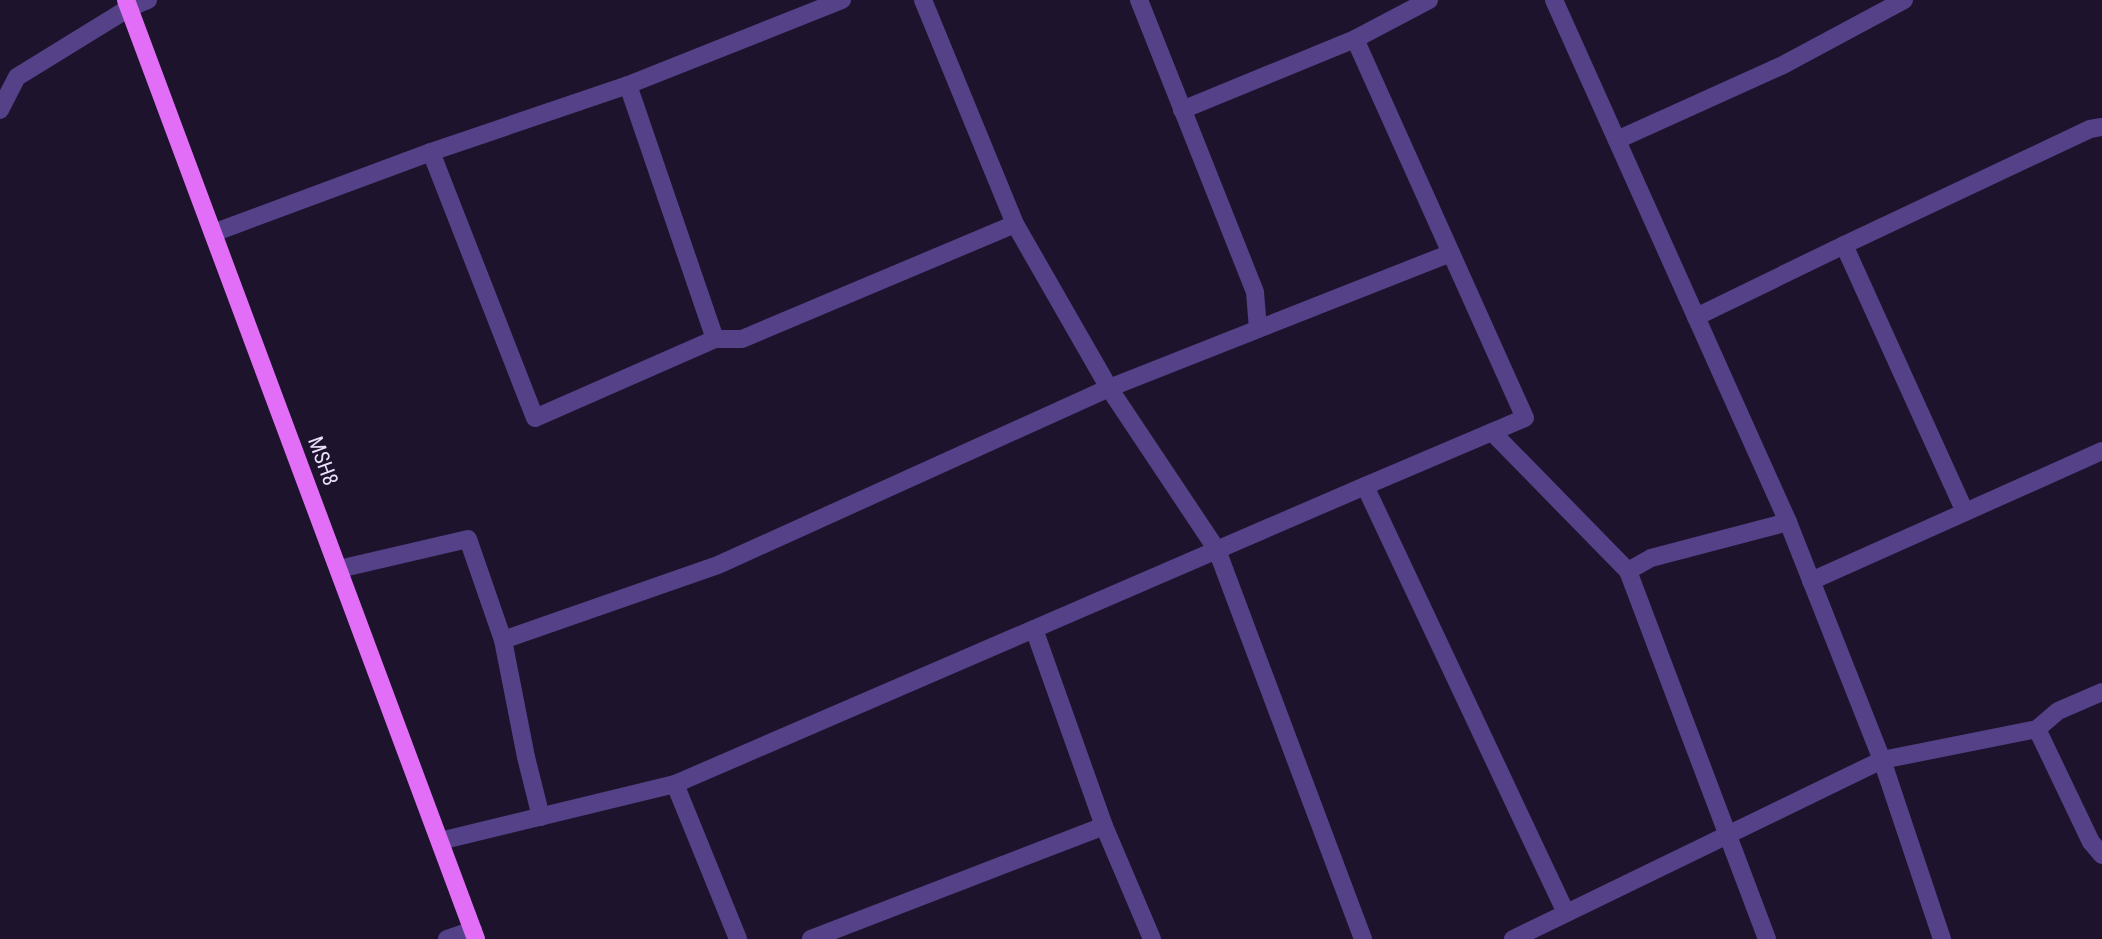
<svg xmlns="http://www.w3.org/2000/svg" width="2102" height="939" font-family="'Roboto Condensed',sans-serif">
<rect width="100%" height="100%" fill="#1d132c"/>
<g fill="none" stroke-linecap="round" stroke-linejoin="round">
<g stroke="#544188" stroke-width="18">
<path d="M923,0l92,224 94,164 108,162 146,389"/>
<path d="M1139,0l116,292 3,37"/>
<path d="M628,85l87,254"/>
<path d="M0,110l17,-33 112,-69 19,-8"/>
<path d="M1182,110l173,-71"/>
<path d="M1617,140l166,-75 121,-65"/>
<path d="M431,152l104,266 180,-79h27l273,-115"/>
<path d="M213,233l218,-81 197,-67 214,-85"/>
<path d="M1844,245l121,267"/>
<path d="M1696,317l148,-72 246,-116 12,-2"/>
<path d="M1492,432l136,139 139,368"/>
<path d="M1365,486l160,-68 -170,-379 74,-39"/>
<path d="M339,569l129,-30 35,101 23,117 15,60"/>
<path d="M1628,571l23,-13 137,-36"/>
<path d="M1811,581l291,-130"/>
<path d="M1034,629l70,197 48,113"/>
<path d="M503,640l215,-75 391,-177 342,-135"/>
<path d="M2037,729l54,113 11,13"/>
<path d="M675,784l690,-298 201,427"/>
<path d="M440,841l235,-57 63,155"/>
<path d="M447,939l26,-9"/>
<path d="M811,939l293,-113"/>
<path d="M1513,939l369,-179 -94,-238 -234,-522"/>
<path d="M1942,939l-60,-179 155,-31 21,-18 44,-19"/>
</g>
<path stroke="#e26ef7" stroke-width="18" d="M126,0l350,939"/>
</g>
<g text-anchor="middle" stroke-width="5" stroke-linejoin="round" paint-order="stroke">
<g font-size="21" fill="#eae0fd" stroke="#1d132c">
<text transform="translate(323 461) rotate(70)" y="7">MSH8</text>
</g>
</g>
</svg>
